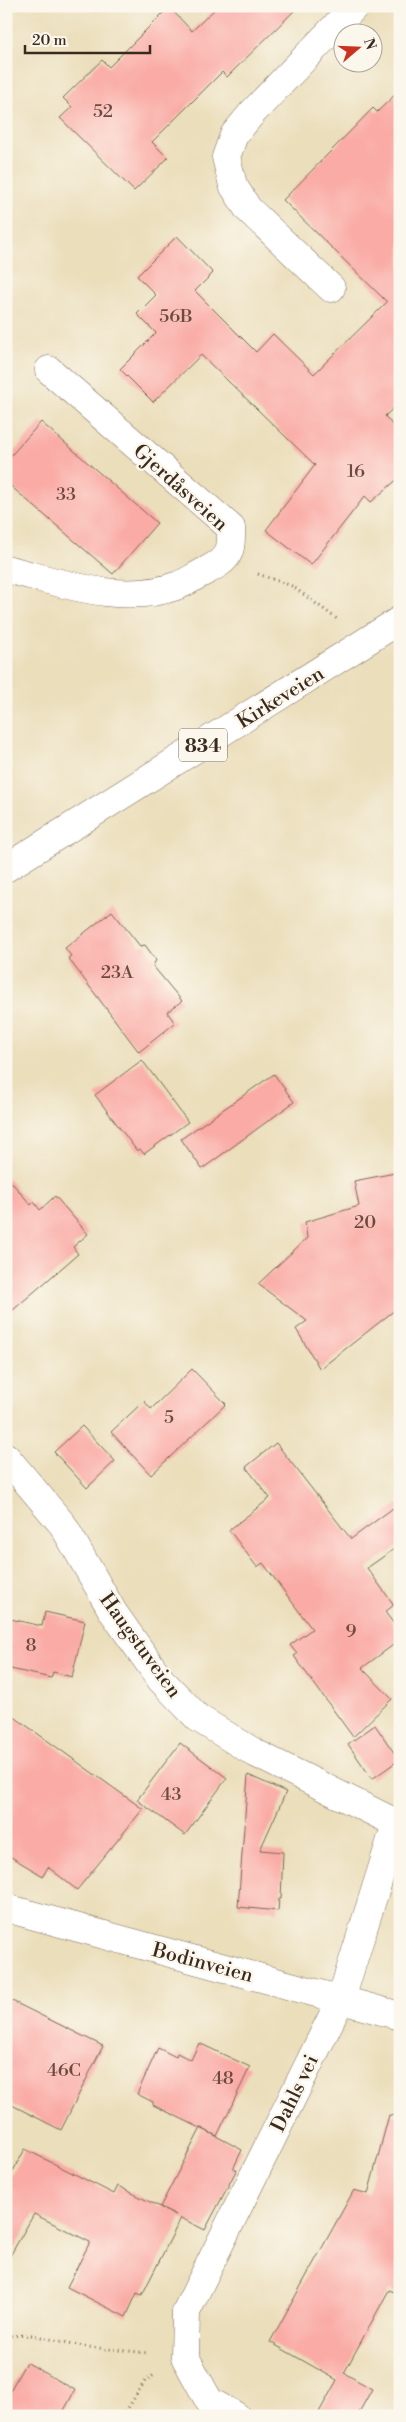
<svg xmlns="http://www.w3.org/2000/svg" width="406" height="2422" font-family="'Libre Bodoni',serif">
<rect width="100%" height="100%" fill="#fbf7ec"/>
<filter id="ink" filterUnits="userSpaceOnUse"><feTurbulence type="fractalNoise" baseFrequency=".02" numOctaves="2"/><feDisplacementMap in="SourceGraphic" scale="10" xChannelSelector="R" yChannelSelector="G"/><feConvolveMatrix kernelMatrix="1 2 1 2 8 2 1 2 1" color-interpolation-filters="sRGB"/></filter>
<filter id="wash" filterUnits="userSpaceOnUse"><feTurbulence type="fractalNoise" baseFrequency=".0096" numOctaves="4" result="noise"/><feDisplacementMap in="SourceGraphic" scale="20" xChannelSelector="R" yChannelSelector="G"/><feGaussianBlur stdDeviation="1.12" result="paint"/><feColorMatrix in="noise" values="0 0 0 0 0 0 0 0 0 0 0 0 0 0 0 0 0 1.4 0 .05"/><feComposite in="paint" operator="in"/></filter>
<g filter="url(#wash)">
<rect width="100%" height="100%" fill="#ebdebb"/>
<g id="blocks">
<g fill="#faaba6">
<path d="M218,6h81l-72,71 -5,-5 -70,70 16,16 -34,33 -74,-73 12,-11 -9,-9 39,-38 7,7 60,-60 23,24z"/>
<path d="M400,90v312l-15,14 15,18v43l-29,25 -6,-6 -54,69 -45,-35 49,-65 -114,-110 -48,47 -33,-33 36,-36 -19,-19 19,-19 -19,-19 40,-40 36,37 -18,18 61,61 17,-18 41,40 73,-72 -104,-102 90,-92 4,4z"/>
<path d="M41,422l116,101 -44,51 -107,-92v-21z"/>
<path d="M112,911l28,35 5,-1 11,15 -3,6 29,35 -15,11 8,11 -36,29 -71,-94 3,-2 -6,-8z"/>
<path d="M142,1060l46,62 -44,32 -4,-5 -3,2 -42,-56z"/>
<path d="M274,1074l20,28 -92,67 -21,-30z"/>
<path d="M400,1172v134l-80,63 -24,-40 11,-8 -49,-37 49,-46 -2,-16 54,-16 -5,-25z"/>
<path d="M6,1176l25,29 3,-3 6,8 15,-14 33,38 -15,13 5,7 -72,62z"/>
<path d="M192,1369l34,35 -75,71 -40,-43 33,-31 7,8z"/>
<path d="M82,1426l33,35 -28,27 -33,-36z"/>
<path d="M276,1443l75,96 49,-36v42l-33,23 27,37 -9,7 15,20v8l-38,28 30,31 -39,38 -59,-81 3,-2 -7,-9 22,-16 -49,-66 -6,4 -28,-37 41,-32 -24,-31z"/>
<path d="M45,1612l40,9 -13,56 -19,-5 -2,6 -45,-10v-50l36,8z"/>
<path d="M6,1711l137,98 -66,81 -29,-23 -5,9 -37,-22z"/>
<path d="M375,1725l24,35 -27,19 -24,-35z"/>
<path d="M180,1743l47,35 -42,57 -48,-35z"/>
<path d="M248,1775l38,17 -26,58 23,2 -2,47h-2l-1,12 -40,-4z"/>
<path d="M6,1998l97,48 -42,84 -55,-28z"/>
<path d="M199,2043l51,24 -33,69 -64,-31v-3l-16,-8 21,-46 18,9 1,-4 14,7z"/>
<path d="M389,2115l11,1v178l-11,-4 -45,83 28,16 -15,27h-40l20,-36 -67,-38 84,-152 14,4z"/>
<path d="M201,2128l41,22 -9,19h4l-32,61 -24,-12 -39,77 -5,-2 -11,24 -59,-30 23,-45 -56,-28 -28,49v-79l19,-35 89,45 4,-8 58,29 -16,-8z"/>
<path d="M26,2362l49,28 -14,26h-55v-18z"/>
</g>
</g>
</g>
<g filter="url(#ink)">
<use href="#blocks" fill-opacity="0" stroke="#796955" stroke-width="1"/>
<g fill="none" stroke-linecap="round" stroke-linejoin="round">
<g stroke="#796955" stroke-width="29">
<g id="minor">
<path d="M331,288l-83,-79 -15,-24 -7,-28 8,-22 19,-23 102,-106"/>
<path d="M6,569c54,13 115,37 170,17 8,-2 16,-8 24,-12 26,-14 32,-15 31,-46l-182,-158"/>
<path d="M6,1457l57,68 50,87 48,68 37,38 57,35 145,72"/>
<path d="M6,1908l394,108"/>
<path d="M236,2416l-27,-15 -24,-44 1,-45 155,-313 55,-175"/>
</g>
</g>
<g stroke="#796955" stroke-width="29">
<path id="primary" d="M6,868l394,-248"/>
</g>
<g stroke="#796955" stroke-width="3" stroke-dasharray="1 4" stroke-linecap="butt">
<path d="M258,574l34,12 45,33"/>
<path d="M6,2336l25,-1 57,12 61,6"/>
<path d="M123,2416l22,-35 9,-6"/>
</g>
<use href="#minor" stroke="#fff" stroke-width="28"/>
<use href="#primary" stroke="#fff" stroke-width="28"/>
</g>
</g>
<g text-anchor="middle" stroke-width="5" stroke-linejoin="round" paint-order="stroke">
<g font-size="18" fill="#6b4a40">
<text x="103" y="117">52</text>
<text x="176" y="322">56B</text>
<text x="356" y="477">16</text>
<text x="66" y="500">33</text>
<text x="117" y="978">23A</text>
<text x="365" y="1228">20</text>
<text x="169" y="1423">5</text>
<text x="351" y="1637">9</text>
<text x="31" y="1651">8</text>
<text x="171" y="1800">43</text>
<text x="64" y="2076">46C</text>
<text x="223" y="2084">48</text>
</g>
<rect fill="#fbf7ec" stroke="#75685c" stroke-width="1" x="179" y="728.5" width="48" height="33" rx="4"/>
<g font-size="19" font-weight="bold" fill="#3b2a1e">
<text x="203" y="752">834</text>
</g>
<g font-size="20" fill="#3b2a1e" stroke="#fbf7ec">
<text transform="translate(181 487) rotate(42)" y="7">Gjerdåsveien</text>
<text transform="translate(280 697) rotate(-32)" y="7">Kirkeveien</text>
<text transform="translate(141 1645) rotate(54)" y="7">Haugstuveien</text>
<text transform="translate(203 1962) rotate(15)" y="7">Bodinveien</text>
<text transform="translate(294 2093) rotate(-64)" y="7">Dahls vei</text>
</g>
</g>
<rect width="406" height="2422" fill="none" stroke="#fbf7ec" stroke-width="25"/>
<g transform="translate(358 48) rotate(71)"><circle r="24" fill="#fbf7ec" stroke="#aea59a"/>
<path d="M0-4L9 19L0 12L-9 19Z" fill="#c8321e"/>
<text y="-8" font-size="14" font-weight="bold" text-anchor="middle" fill="#3b2a1e">N</text>
</g>
<path d="M25 45v8h125v-8" fill="none" stroke="#3b2a1e" stroke-width="2.5"/>
<text x="32" y="45" font-size="15" fill="#3b2a1e" stroke="#fbf7ec" stroke-width="4" paint-order="stroke">20 m</text>
</svg>
